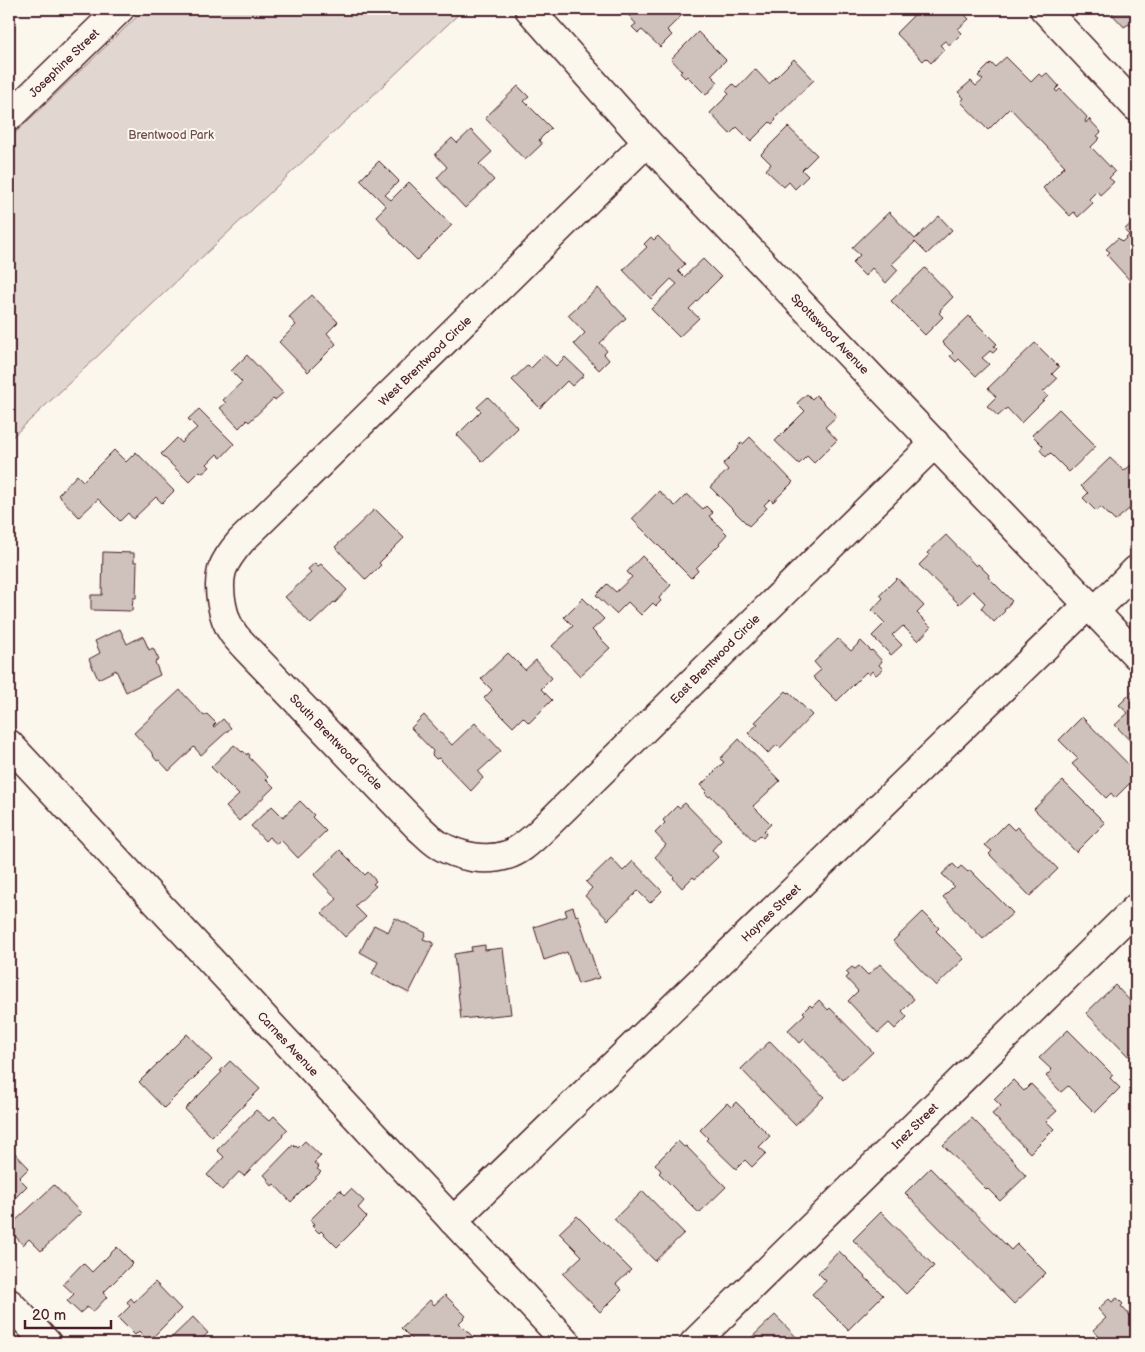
<svg xmlns="http://www.w3.org/2000/svg" width="1145" height="1352" font-family="'Balsamiq Sans',sans-serif">
<rect width="100%" height="100%" fill="#fbf7ec"/>
<filter id="ink" filterUnits="userSpaceOnUse"><feTurbulence type="fractalNoise" baseFrequency=".02" numOctaves="2"/><feDisplacementMap in="SourceGraphic" scale="10" xChannelSelector="R" yChannelSelector="G"/><feConvolveMatrix kernelMatrix="1 2 1 2 8 2 1 2 1" color-interpolation-filters="sRGB"/></filter>
<g filter="url(#ink)">
<path fill="#e2d7d0" stroke="#967b7e" d="M145,9h319l-455,431v-301z"/>
<g fill="#cfc2bc" stroke="#4a1f2b">
<path d="M629,9h47l6,6 -15,15 5,5 -12,12 -18,-17 -4,3 -6,-6 4,-3 -10,-12z"/>
<path d="M916,9h43l10,10 -11,10 4,4 -12,12 -5,-4 -5,4 4,4 -13,14 -5,-5 -3,3 -27,-28 22,-22z"/>
<path d="M1115,9h21v22l-7,-7 -5,3 -12,-13 4,-4z"/>
<path d="M698,32l28,28 -15,15 7,7 -12,13 -19,-19 -2,2 -5,-5 2,-2 -11,-12z"/>
<path d="M1006,57l25,25 8,-8 3,3 5,-4 12,13 -4,4 2,2 3,-3 27,28 -2,4 1,2 3,-4 12,13 -4,4 3,2 -9,9 24,25 -6,6 5,4 -14,13 -3,-4 -8,8 4,4 -15,14 -4,-5 -4,4 -27,-28 22,-22 -55,-58 -22,22 -27,-28 3,-4 -6,-6 13,-11 5,5 7,-6 -5,-4 13,-13 4,4z"/>
<path d="M794,59l20,21 -39,38 1,2 -4,4 -2,-2 -19,19 -14,-14 -7,7 -20,-21 19,-19 -3,-3 7,-7 4,4 18,-19 14,15z"/>
<path d="M518,86l11,11 -5,4 27,27 -12,12 3,4 -17,16 -40,-42z"/>
<path d="M788,127l29,28 -15,15 6,6 -13,13 -6,-7 -5,5 -18,-17 5,-6 -10,-10z"/>
<path d="M471,130l21,22 -13,12 15,16 -29,28 -28,-30 10,-11 -12,-13 17,-16 5,5z"/>
<path d="M379,161l20,20 -14,14 6,5 18,-18 43,43 -35,35 -27,-27 1,-1 -15,-16 10,-10 -26,-26z"/>
<path d="M889,212l26,27 24,-23 13,14 -25,24 -12,-12 -23,22 6,6 -12,13 -14,-15 -7,8 -13,-13 8,-8 -8,-7z"/>
<path d="M1136,219v64l-2,2 -27,-30 3,-3 -4,-3 12,-11 4,4 7,-7 -5,-5z"/>
<path d="M658,236l27,28 -7,7 6,6 19,-18 18,18 -32,32 10,9 -20,19 -28,-28 26,-25 -6,-5 -20,20 -28,-29 24,-23 -3,-3 7,-7 3,3z"/>
<path d="M925,268l28,29 -13,13 1,1 -2,2 4,4 -18,18 -34,-34z"/>
<path d="M598,288l28,30 -26,25 7,8 -3,3 5,6 -10,10 -25,-26 11,-11 -17,-18z"/>
<path d="M312,295l26,27 -11,11 9,11 -28,28 -29,-30 17,-17 -7,-8z"/>
<path d="M969,316l28,28 -3,2 3,3 -4,4 -3,-2 -8,7 7,6 -13,12 -17,-17 -3,3 -6,-6 3,-3 -11,-11z"/>
<path d="M1035,343l24,24 -7,7 5,5 -14,13 5,4 -27,27 -14,-15 -9,8 -11,-10 9,-9 -8,-9z"/>
<path d="M247,355l36,38 -8,7 -1,-2 -25,24 -2,-2 -8,8 -19,-20 6,-5 -3,-3 19,-18 -11,-11z"/>
<path d="M544,355l12,11 9,-9 19,18 -12,11 -5,-5 -27,27 -28,-28 16,-15 3,3z"/>
<path d="M807,394l5,5 4,-4 21,21 -12,11 12,13 -23,23 -7,-7 -8,8 -24,-23 30,-30 -8,-8z"/>
<path d="M488,397l30,31 -35,34 -26,-27 24,-24 -4,-4z"/>
<path d="M199,409l35,35 -13,14 -4,-4 -10,10 3,3 -7,6 -3,-2 -11,11 -28,-28 16,-16 5,5 2,-2 -1,-1 14,-12 -9,-9z"/>
<path d="M1059,409l37,37 -27,26 -19,-19 -4,4 -6,-7 3,-4 -11,-11z"/>
<path d="M750,437l43,45 -20,20 -3,-3 -6,6 3,3 -18,18 -39,-39 18,-17 -5,-6 16,-16 -1,-2 3,-3 2,1z"/>
<path d="M114,450l12,12 10,-10 38,39 -12,12 -6,-6 -23,22 -5,-6 -8,8 -22,-22 -19,18 -21,-22 19,-20 6,6z"/>
<path d="M1110,458l14,13 12,-10v42l-6,7 -1,-1 -14,12 -14,-14 -5,4 -13,-13 5,-5 -7,-7z"/>
<path d="M659,491l16,15 12,-12 16,15 3,-3 7,7 -4,3 18,18 -8,9 1,1 -24,24 2,3 -7,7 -59,-59z"/>
<path d="M375,509l29,29 -25,25 2,2 -15,15 -31,-33z"/>
<path d="M946,535l30,31 2,-2 11,11 -1,2 24,24 -8,9 1,1 -11,11 -13,-14 4,-5 -12,-12 -14,13 -40,-39 10,-10 -2,-2z"/>
<path d="M103,552l31,1v9h3l-1,36h-3l-1,13 -41,-1v-15h11z"/>
<path d="M642,556l29,29 -12,13 2,3 -5,5 -3,-3 -12,12 -13,-13 -12,12 -20,-19 11,-11 9,8 16,-15 -5,-5z"/>
<path d="M315,563l3,3 3,-2 26,26 -12,13 -1,-1 -23,22 -26,-27 26,-24 -3,-4z"/>
<path d="M897,578l27,28 -7,7 14,14 -13,14 -15,-15 -9,8v-1l-2,2 10,10 -11,10 -19,-19 13,-13 -13,-13 11,-12 -3,-3z"/>
<path d="M583,598l21,21 -12,11 18,18 -30,28 -28,-30 21,-20 -9,-9z"/>
<path d="M120,629l7,15 16,-8 6,14 4,-2 6,12 -4,2 5,13 -34,17 -10,-22 -18,9 -9,-20 11,-6 -5,-12z"/>
<path d="M838,639l13,12 10,-10 10,10 1,-1 10,11 -3,4 4,4 -7,6 -4,-4 -3,4 -3,-3 -29,29 -24,-24 8,-7 -7,-8z"/>
<path d="M508,653l17,17 11,-10 16,18 -11,11 11,11 -23,23 -6,-6 -10,10 -29,-29 8,-8 -11,-11z"/>
<path d="M180,690l24,26 3,-2 9,9 -3,3 1,1 9,-8 8,9 -30,27 -7,-8 -25,24 -10,-11 -2,1 -4,-5 1,-1 -20,-22z"/>
<path d="M786,691l2,2 1,-1 23,23 -32,33 -3,-3 -9,8 -20,-20 10,-9 -3,-2z"/>
<path d="M1132,692l4,4v51l-21,-22 13,-12 -9,-8z"/>
<path d="M424,715l28,30 23,-22 26,28 -23,21 5,6 -12,13 -32,-33 -3,1 -4,-4 1,-4 -22,-23z"/>
<path d="M1082,717l54,55v5l-21,21 -4,-5 -5,5 -34,-34 6,-5 -19,-19z"/>
<path d="M739,739l41,42 -27,25 18,18 -7,7 2,3 -3,4 -3,-3 -6,6 -43,-45 -2,1 -4,-4 2,-2 -6,-6 23,-23 -4,-3z"/>
<path d="M234,745l8,7 1,-1 4,4 1,-2 2,2 -1,2 19,20 -2,2 8,8 -35,34 -13,-14 13,-12 -28,-28z"/>
<path d="M1063,781l42,42 -29,29 -42,-43z"/>
<path d="M300,801l14,14 -2,2 14,14 -28,27 -17,-18 -4,4 -8,-7 -4,4 -14,-15 21,-20 11,11z"/>
<path d="M685,803l36,37 -9,10 6,7 -23,22 -2,-2 -11,11 -9,-10 1,-1 -19,-20 11,-12 -11,-12 10,-10 -2,-3 14,-14 2,2z"/>
<path d="M1007,823l7,7 3,-3 41,42 -28,27 -41,-42 3,-3 -7,-6z"/>
<path d="M9,834l6,7 -6,6z"/>
<path d="M340,850l25,25 3,-3 8,9 -3,3 3,2 -21,20 11,11 -21,20 -23,-24 15,-14 -23,-24z"/>
<path d="M611,858l12,13 10,-10 29,30 -12,12 -12,-12 -30,29 -23,-24 7,-8 -6,-6z"/>
<path d="M953,864l5,5 3,-3 7,6 2,-2 43,43 -30,26 -40,-42 11,-11 -12,-12z"/>
<path d="M573,907l3,9 2,-1 21,63 -21,6 -11,-32 -23,8 -10,-33 33,-11 -2,-6z"/>
<path d="M923,912l16,16 -3,3 28,28 -28,27 -43,-45z"/>
<path d="M395,918l31,15 -3,6 11,4 -25,50 -37,-19 6,-12 -18,-10 14,-27 14,7z"/>
<path d="M485,945v5l18,-2 8,66 -50,5 -7,-65 18,-3 -1,-4z"/>
<path d="M880,964l34,35 -12,12 5,6 -12,12 -6,-6 -11,10 -30,-32 10,-10 -12,-13 3,-3 -3,-3 6,-5 3,2 4,-3 9,9z"/>
<path d="M1115,985l21,22v51l-4,-5 -4,3 -42,-43z"/>
<path d="M819,1000l9,10 2,-2 43,44 -30,28 -39,-41 -4,4 -12,-13 17,-16 -2,-2 7,-7 2,2z"/>
<path d="M1068,1030l45,45 -3,3 10,10 -25,25 -27,-27 -7,6 -15,-16 6,-6 -13,-12z"/>
<path d="M187,1034l25,26 -48,48 -25,-26z"/>
<path d="M770,1041l54,56 -29,28 -54,-56z"/>
<path d="M230,1061l30,28 -48,48 -27,-28 37,-37 -2,-1z"/>
<path d="M1013,1080l11,11 7,-7 26,27 -11,10 8,8 -24,24 -38,-39 9,-8 -7,-7z"/>
<path d="M736,1102l34,34 -11,11 7,6 -14,14 -7,-7 -9,9 -30,-29 2,-2 -8,-8 27,-27 4,4z"/>
<path d="M256,1110l13,11 5,-5 14,14 -6,5 1,1 -39,40 -5,-4 -17,18 -15,-15 17,-18 -7,-7z"/>
<path d="M972,1118l44,45 -1,1 11,12 -26,25 -12,-12 -1,1 -44,-45z"/>
<path d="M305,1141l16,15 -7,7 5,4 -2,2 4,3 -30,30 -17,-18 -2,2 -5,-6 1,-1 -4,-4 29,-30 2,2 1,-1 2,2z"/>
<path d="M678,1141l6,6 2,-1 40,41 -27,26 -40,-40 2,-2 -6,-7z"/>
<path d="M9,1147l20,21 -10,10 8,8 -12,12 1,1 -2,2 -1,-1 -4,4z"/>
<path d="M930,1168l81,82 6,-6 29,29 -32,31 -109,-111z"/>
<path d="M54,1185l27,28 -40,38 -12,-12 -6,6 -13,-15 5,-5 -2,-2z"/>
<path d="M351,1189l13,12 -6,7 9,9 -30,30 -16,-16 -2,2 -7,-7 2,-2 -4,-4 30,-30 5,5z"/>
<path d="M643,1191l41,42 -29,28 -41,-42z"/>
<path d="M881,1212l53,54 -28,28 -53,-54z"/>
<path d="M577,1216l54,54 -15,14 6,6 -22,22 -37,-38 19,-18 -23,-23z"/>
<path d="M117,1247l16,16 -30,30 4,4 -14,15 -6,-5 -7,6 -13,-12 7,-7 -11,-10 20,-21 9,9z"/>
<path d="M839,1251l44,44 -35,35 -36,-36 14,-13 -8,-8z"/>
<path d="M155,1282l26,27 -33,33 -9,-11 -4,4 -17,-17 12,-12 -3,-4 4,-4 3,4z"/>
<path d="M445,1295l21,21 -7,7 20,20h-63l-15,-15 29,-28 4,5z"/>
<path d="M1117,1298l6,6 -2,2 15,16v21h-31l-12,-13 13,-12 -8,-9 11,-10 3,3z"/>
<path d="M775,1315l27,28h-51l-3,-2z"/>
<path d="M193,1317l15,16 -11,10h-31z"/>
</g>
<g fill="none" stroke-linecap="round" stroke-linejoin="round">
<g stroke="#4a1f2b" stroke-width="31">
<g id="minor">
<path d="M529,9l118,133 489,513"/>
<path d="M1044,9l92,98"/>
<path d="M647,142l-406,399c-7,8 -15,18 -19,29 -5,18 0,48 11,63 4,6 9,10 13,15l173,180c6,5 13,13 20,17 20,12 47,17 68,10 13,-4 23,-14 32,-22l396,-390"/>
<path d="M1095,611l41,-41"/>
<path d="M9,744l558,599"/>
<path d="M453,1221l636,-617"/>
<path d="M9,1303l38,40"/>
<path d="M694,1343l442,-435"/>
</g>
</g>
<g stroke="#4a1f2b" stroke-width="31">
<path id="major" d="M9,117l111,-108"/>
</g>
<use href="#minor" stroke="#fbf7ec" stroke-width="28"/>
<use href="#major" stroke="#fbf7ec" stroke-width="28"/>
</g>
</g>
<g text-anchor="middle" stroke-width="4" stroke-linejoin="round" paint-order="stroke">
<g font-size="12" fill="#4a1f2b" stroke="#fbf7ec">
<text transform="translate(64 63) rotate(-44)" y="4">Josephine Street</text>
<text transform="translate(830 334) rotate(46)" y="4">Spottswood Avenue</text>
<text transform="translate(425 361) rotate(-44)" y="4">West Brentwood Circle</text>
<text transform="translate(715 659) rotate(-45)" y="4">East Brentwood Circle</text>
<text transform="translate(336 742) rotate(46)" y="4">South Brentwood Circle</text>
<text transform="translate(771 913) rotate(-44)" y="4">Haynes Street</text>
<text transform="translate(288 1044) rotate(47)" y="4">Carnes Avenue</text>
<text transform="translate(915 1126) rotate(-45)" y="4">Inez Street</text>
</g>
<g font-size="12" fill="#704d54" stroke="#fbf7ec">
<text x="171" y="139">Brentwood Park</text>
</g>
</g>
<rect width="1145" height="1352" fill="none" stroke="#fbf7ec" stroke-width="30"/>
<rect x="15" y="15" width="1115" height="1322" fill="none" stroke="#4a1f2b" stroke-width="2" filter="url(#ink)"/>
<path d="M25 1320v8h86v-8" fill="none" stroke="#4a1f2b" stroke-width="2.5"/>
<text x="32" y="1320" font-size="15" fill="#4a1f2b" stroke="#fbf7ec" stroke-width="4" paint-order="stroke">20 m</text>
</svg>
